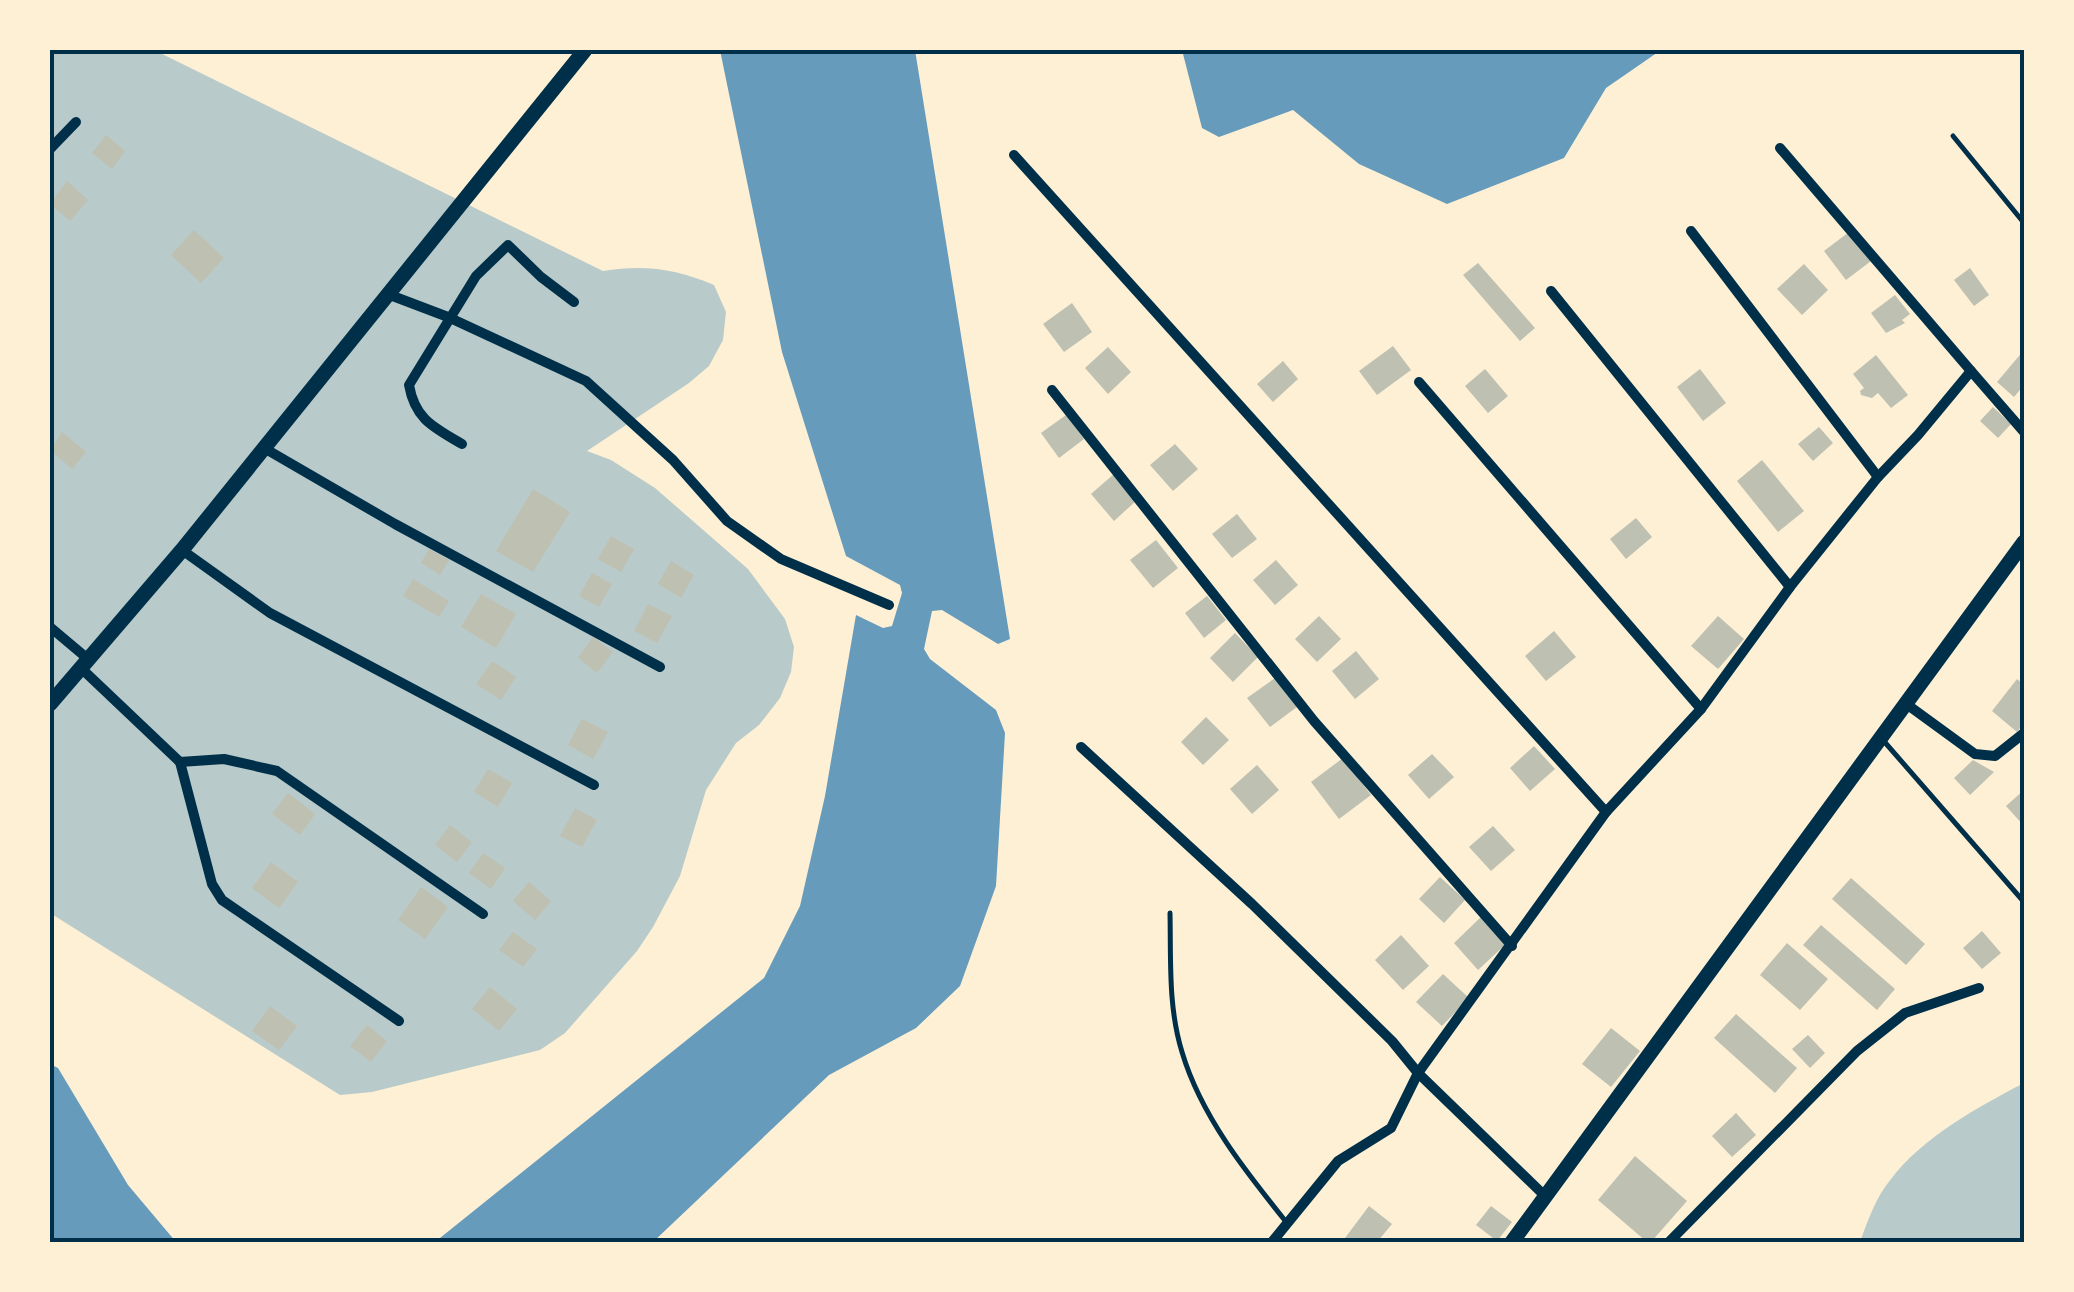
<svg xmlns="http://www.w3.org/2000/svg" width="2074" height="1292" font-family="'Nunito Sans',sans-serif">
<rect width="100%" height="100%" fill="#fdf0d5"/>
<g fill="#b9caca">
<path d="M50,50h104l449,221c41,-7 74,-2 111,14l12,27 -3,28 -14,26 -20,17 -102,68 24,9 44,28 93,81 37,50 9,28 -3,25 -11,26 -21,27 -23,18 -30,47 -26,86 -27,51 -16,24 -72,82 -25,17 -168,42 -32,3 -290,-182z"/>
<path d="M2024,1083v159h-164c8,-22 16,-45 31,-63 32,-42 87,-72 133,-96z"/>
</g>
<g fill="#669bbc">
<path d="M720,50h195l95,589 -12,5 -56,-34 -10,1 -8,38 6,10 66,51 9,23 -9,153 -36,100 -44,42 -87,47 -176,167h-218l329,-264 36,-72 25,-110 31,-181 27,13 9,-2 10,-33 -2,-8 -54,-29 -64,-204z"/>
<path d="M1182,50h479l-55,38 -42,70 -117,46 -88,-40 -66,-54 -74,27 -17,-9z"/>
<path d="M50,1064l8,4 70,117 48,57h-126z"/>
</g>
<g fill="#bec0b2">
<path d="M106,135l19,16 -13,18 -20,-16z"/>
<path d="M67,181l21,19 -18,21 -20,-17z"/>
<path d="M194,230l30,28 -23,25 -30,-28z"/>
<path d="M1849,232l22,29 -25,19 -22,-29z"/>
<path d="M1478,263l57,65 -15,13 -57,-66z"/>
<path d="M1804,264l24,26 -26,25 -25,-26z"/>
<path d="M1970,268l19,27 -15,11 -20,-26z"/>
<path d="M1895,295l15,19 -8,6 3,3 -19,10 -15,-20z"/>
<path d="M1072,303l20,29 -28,20 -21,-28z"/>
<path d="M1393,346l18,24 -34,25 -18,-24z"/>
<path d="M1108,347l23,25 -23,22 -23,-26z"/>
<path d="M2024,350v35l-10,12 -17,-15z"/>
<path d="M1876,355l32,40 -17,13 -13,-15 -6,5 -11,-3 -1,-4 4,-3 -11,-14z"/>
<path d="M1283,361l15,18 -25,23 -16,-18z"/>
<path d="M1485,369l23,27 -20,17 -23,-27z"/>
<path d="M1700,369l26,34 -23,18 -26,-34z"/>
<path d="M1993,407l18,17 -13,14 -18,-17z"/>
<path d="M1066,415l18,24 -25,19 -18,-25z"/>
<path d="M1819,427l14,16 -20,18 -15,-17z"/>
<path d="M62,432l24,20 -14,17 -22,-19z"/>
<path d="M1175,444l23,25 -25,22 -23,-26z"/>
<path d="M1762,460l42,51 -26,21 -41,-51z"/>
<path d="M1114,474l23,26 -23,21 -23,-27z"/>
<path d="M533,489l37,23 -37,60 -37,-21z"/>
<path d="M1237,514l20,25 -25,19 -20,-24z"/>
<path d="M1636,518l16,19 -26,22 -16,-20z"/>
<path d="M611,536l23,13 -13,23 -23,-13z"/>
<path d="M1156,540l22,28 -25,20 -23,-28z"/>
<path d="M429,549l20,11 -9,15 -19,-12z"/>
<path d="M1276,560l22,25 -23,20 -22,-25z"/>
<path d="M671,561l23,14 -13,23 -23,-14z"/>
<path d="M592,573l20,11 -13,23 -20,-11z"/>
<path d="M413,579l36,22 -10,16 -36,-21z"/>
<path d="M481,594l35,20 -20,34 -35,-21z"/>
<path d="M1207,596l19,24 -22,18 -19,-25z"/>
<path d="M648,604l24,12 -15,27 -23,-12z"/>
<path d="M1319,616l22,23 -24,23 -22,-23z"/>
<path d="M1718,616l26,23 -26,30 -27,-23z"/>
<path d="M1554,631l22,26 -30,24 -21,-25z"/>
<path d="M1235,633l23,24 -25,25 -23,-24z"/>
<path d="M593,637l20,15 -16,21 -19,-15z"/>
<path d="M1356,651l23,28 -24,20 -23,-28z"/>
<path d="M492,661l24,16 -15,23 -25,-16z"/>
<path d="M1275,678l22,29 -27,20 -23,-29z"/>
<path d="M2017,679l7,6v38l-7,9 -25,-21z"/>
<path d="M1206,717l23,23 -26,25 -22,-23z"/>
<path d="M582,719l26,13 -15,27 -25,-14z"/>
<path d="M1534,746l21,23 -25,22 -20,-23z"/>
<path d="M1432,754l22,23 -25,22 -21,-24z"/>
<path d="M1343,758l28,37 -32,24 -28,-37z"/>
<path d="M1973,760l21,12 -24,23 -16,-17z"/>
<path d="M1257,765l22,25 -27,24 -22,-25z"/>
<path d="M488,769l24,14 -14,24 -24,-15z"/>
<path d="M2024,790v36l-18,-20z"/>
<path d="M288,793l27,21 -15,21 -28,-21z"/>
<path d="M575,808l22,12 -15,27 -22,-11z"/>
<path d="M450,825l22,17 -15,20 -22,-17z"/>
<path d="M1493,826l22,24 -24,21 -22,-24z"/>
<path d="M483,853l22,15 -14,21 -22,-16z"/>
<path d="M271,862l27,20 -19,26 -27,-20z"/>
<path d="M1440,877l25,23 -21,23 -25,-24z"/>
<path d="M1851,878l74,66 -19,21 -74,-66z"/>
<path d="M529,882l22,19 -16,19 -22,-19z"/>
<path d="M421,887l27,20 -23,32 -27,-19z"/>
<path d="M1481,917l25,27 -28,26 -24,-27z"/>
<path d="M1821,925l74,64 -18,21 -74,-65z"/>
<path d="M1982,931l19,22 -19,16 -19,-21z"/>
<path d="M513,932l24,17 -14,18 -24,-17z"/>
<path d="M1401,935l28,31 -26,24 -28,-30z"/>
<path d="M1787,943l41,36 -28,31 -40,-35z"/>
<path d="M1443,974l26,24 -27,28 -26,-24z"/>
<path d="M490,987l27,22 -18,22 -27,-22z"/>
<path d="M270,1006l27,20 -18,24 -27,-19z"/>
<path d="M1736,1014l61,54 -22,25 -61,-55z"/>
<path d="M367,1025l20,16 -16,21 -21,-16z"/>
<path d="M1611,1028l29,23 -29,36 -29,-23z"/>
<path d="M1808,1035l17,18 -15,15 -18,-19z"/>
<path d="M1736,1113l20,22 -24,22 -20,-21z"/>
<path d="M1635,1156l52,45 -36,41h-4l-49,-42z"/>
<path d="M1369,1206l23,18 -15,18h-35z"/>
<path d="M1491,1206l21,16 -15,19 -21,-16z"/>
</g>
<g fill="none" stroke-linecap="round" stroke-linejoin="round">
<g stroke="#003049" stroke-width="5">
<path d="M1953,136l71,87"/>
<path d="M1882,739l142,163"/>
<path d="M1170,913c1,46 -2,94 12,139 19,64 64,120 105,171"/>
</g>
<g stroke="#003049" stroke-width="10">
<path d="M1780,148l191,223"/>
<path d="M50,149l26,-27"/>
<path d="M1014,155l592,657"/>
<path d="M1691,231l187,246"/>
<path d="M1551,291l239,296"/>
<path d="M390,295l58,22 138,64 87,79 54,61 54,38 108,46"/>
<path d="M1419,382l282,327"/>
<path d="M1052,390l262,331 198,225"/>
<path d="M462,444c-29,-17 -47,-25 -53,-59l67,-109 32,-31 33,32 33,25"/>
<path d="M264,448l131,76 265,143"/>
<path d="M182,550l88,63 324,172"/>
<path d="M50,627l38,32"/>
<path d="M80,667l100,95 44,-3 53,12 206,143"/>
<path d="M1905,703l70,51 20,2 29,-23"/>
<path d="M1081,747l171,157 140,137 26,32 127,123"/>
<path d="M180,762l32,122 10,16 177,121"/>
<path d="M1272,1242l66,-81 53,-33 27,-55 188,-261 95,-103 89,-122 88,-110 40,-42 53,-64 53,61"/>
<path d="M1669,1242l188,-191 48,-38 74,-25"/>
</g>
<g stroke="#003049" stroke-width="15">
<path d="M50,704l132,-154 403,-500"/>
<path d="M1512,1242l512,-700"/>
</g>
</g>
<rect width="2074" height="1292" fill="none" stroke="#fdf0d5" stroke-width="105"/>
<rect x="52" y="52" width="1970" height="1188" fill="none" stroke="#003049" stroke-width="4"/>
</svg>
